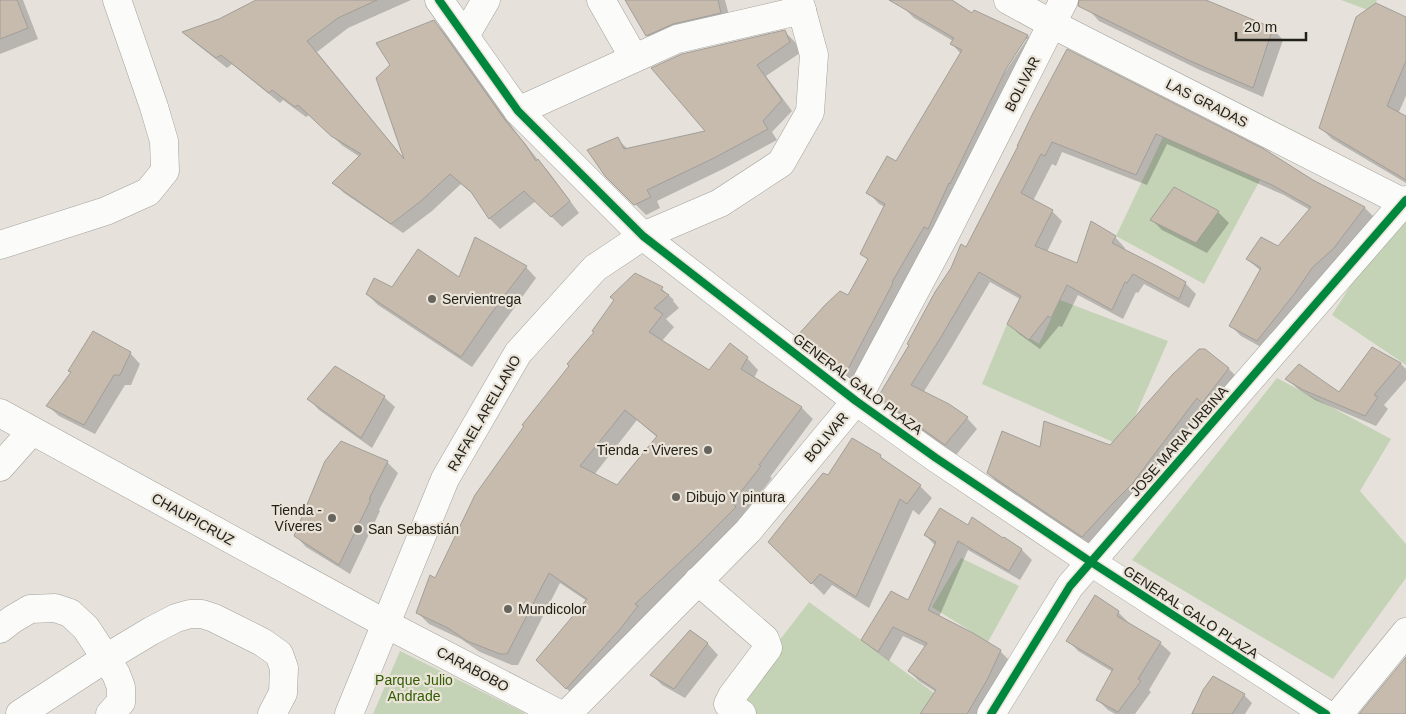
<svg xmlns="http://www.w3.org/2000/svg" width="1406" height="714" font-family="Helvetica,sans-serif">
<rect width="100%" height="100%" fill="#e6e2db"/>
<g fill="#c4d3b6">
<path d="M1341,0h36l-4,12z"/>
<path d="M1163,137l97,43 -56,104 -88,-48z"/>
<path d="M1403,203l3,2v160l-74,-50z"/>
<path d="M1060,300l108,41 -46,105 -140,-62 25,-60 32,20z"/>
<path d="M1277,378l114,61 -31,52 46,53v34l-73,101 -201,-119z"/>
<path d="M961,558l58,28 -31,56 -56,-35z"/>
<path d="M809,602l125,91 -14,21h-168l-20,-12z"/>
<path d="M400,651l125,62 -1,1h-151z"/>
</g>
<g fill="#0003" fill-rule="evenodd">
<path d="M0,0h23l15,39 -38,15z"/>
<path d="M258,0h153l-63,28 -31,24 88,108 29,-139 10,11 72,100 22,28 10,11 31,42 -17,14 -26,-26 -36,28 -10,-10 -16,-24 -13,-11 -29,27 -29,22 -59,-40 -10,-10 26,-26 -17,-11 -34,-31 -3,2 -23,-17 -3,3 -48,-39 -5,4 -33,-26 -10,-10 35,-12z"/>
<path d="M627,0h98l6,23 -73,23 -11,-11z"/>
<path d="M907,0h42l24,14 2,-2 53,24 11,11 -182,337 -47,-37 -11,-11 50,-40 20,-35 -8,-8 24,-46 -6,-3 -11,-12 28,-30 65,-108 -10,-11 2,-2 -39,-23 -11,-11zM1024,39h3l-24,36 -2,-2z"/>
<path d="M1094,0h109l70,29 10,11 -20,57 -63,-27 -101,-49 -10,-11z"/>
<path d="M1406,18v78l-8,18 8,4v65l-74,-44 -11,-11z"/>
<path d="M784,31l11,11 5,11 -34,23 26,35 -20,21 5,8 -52,28 -68,33 3,7 -14,7 -40,-40 11,-36 11,10 80,-17 -55,-64z"/>
<path d="M1068,51l297,157 10,10 -107,133 -27,-15 -10,-10 30,-55 -14,-12 32,-12 31,-37 -26,-15 -117,-51 -20,41 -85,-33 -6,14 -4,-2 -19,37 19,10 10,10 -15,31 31,13 37,-28 10,11 -1,3 61,32 11,11 -7,14 -45,-24 -6,9 -2,-1 -13,27 -45,-24 -16,32 -3,-1 -19,23 -21,-15 -10,-10 11,-25 -30,-17 -39,66 -28,45 44,25 10,11 -21,26 -66,-47 -10,-11 87,-148z"/>
<path d="M1175,189l43,23 11,11 -22,30 -45,-23 -10,-10z"/>
<path d="M475,239l51,28 10,11 -35,48 -29,41 -94,-62 -11,-11 93,-15z"/>
<path d="M635,275l27,14 12,11 -1,1 6,7 -13,11 8,8 -12,14 47,31 38,-14 11,12 -4,8 48,30 11,11 -43,58 2,1 -29,37 4,4 -169,181 -40,-40 49,-59 -27,-18 -42,82h-6l-32,-13 -19,-13 -32,-15 -11,-11 18,-34 160,-246zM637,420l20,17 -40,50 -23,-12z"/>
<path d="M1372,349l29,15 5,5v11l-22,25 4,4 -12,17 -61,-26 -17,-11 -11,-10 52,15z"/>
<path d="M130,353l10,11 -9,21h-6l-30,49 -36,-18 -11,-10z"/>
<path d="M1228,368l11,11 -145,168 -95,-63 -11,-11 53,-25 70,-2z"/>
<path d="M384,397l11,10 -23,41 -53,-38 -10,-11z"/>
<path d="M342,443l45,19 11,11 -19,37 1,1 -30,63 -44,-27 -10,-11z"/>
<path d="M880,456l7,7 33,23 12,12 -13,17 -6,-5 -44,98 -37,-23 -8,10 -54,-53 58,-66z"/>
<path d="M969,527l35,12 18,11 10,10 -12,20 -52,-30 -29,67 33,17 28,17 10,10 -27,53h-59l12,-22 -17,-11 -10,-10 17,-24 -23,-11 -14,25 -16,-12 -10,-9 46,-39 26,-56 -10,-10z"/>
<path d="M1118,612l11,11 -1,1 32,19 11,10 -22,37 2,2 -16,22h-20l-7,-4 -10,-10 15,-28 -35,-21 -10,-11z"/>
<path d="M691,631l17,13 10,11 -33,43 -23,-13 -10,-10z"/>
<path d="M1213,678l31,17 8,8 -7,11h-54z"/>
</g>
<g fill="#c7bbae" stroke="#a19e99" fill-rule="evenodd">
<path d="M0,0h17l11,28 -28,11z"/>
<path d="M256,0h121l-39,18 -31,23 97,118 -28,-81 14,-13 -14,-22 58,-23 71,100 20,24 11,17 2,-2 32,42 -19,16 -27,-26 -35,28 -18,-27 -21,-18 -29,27 -30,23 -59,-41 29,-29 -30,-18 -33,-31 -3,2 -23,-17 -3,3 -48,-38 -5,3 -34,-26 37,-13z"/>
<path d="M625,0h93l3,13 -48,11 -27,12z"/>
<path d="M889,0h63l20,13 2,-3 54,25 -22,34 -56,115 -1,-1 -21,46 -4,-2 -32,55 1,1 -47,90 -49,-37 28,-31 15,-14 8,4 20,-36 -8,-5 25,-50 -19,-11 21,-37 9,5 66,-111 -12,-6 4,-6z"/>
<path d="M1079,0h127l67,28 -20,60 -65,-28 -110,-54z"/>
<path d="M1376,3l30,14v44l-19,45 19,10v64l-87,-52 37,-111z"/>
<path d="M785,30l5,12 -33,23 25,35 -19,21 5,8 -54,29 -67,32 4,7 -17,8 -29,-29 -18,-26 31,-13 6,12 81,-18 -54,-63 31,-14z"/>
<path d="M1067,49l197,100 49,31 52,27 -31,41 -22,20 -17,25 -38,48 -28,-15 32,-58 -15,-9 15,-22 17,9 33,-39 -39,-22 -116,-51 -20,41 -84,-33 -7,14 -4,-2 -20,39 32,17 -18,36 42,17 14,-42 25,15 -4,7 47,24 27,15 -7,17 -46,-25 -6,9 -2,-1 -13,28 -45,-25 -16,33 -3,-2 -19,24 -22,-16 14,-28 -42,-24 -38,65 -30,48 38,19 19,13 -23,28 -67,-48 31,-52 -2,-1 28,-52 16,-24 10,-24 5,3 52,-101h-1l16,-33z"/>
<path d="M1174,187l45,24 -23,32 -46,-23z"/>
<path d="M475,237l52,29 -37,49 -29,42 -95,-63 8,-16 18,9 26,-38 41,28z"/>
<path d="M635,273l28,14 -2,3 8,5 -15,13 9,6 -14,18 60,38 21,-27 18,14 -7,12 61,38 -43,58 2,1 -29,37 4,4 -40,40 -61,57 3,2 -17,22 -55,61 -30,-29 51,-61 -38,-26 -42,81h-7l-33,-13 -19,-13 -32,-15 14,-38 5,3 40,-83 49,-69 -2,-1 47,-59 -2,-2 27,-32 -2,-1 22,-31 -4,-3zM625,410l32,26 -40,49 -37,-19z"/>
<path d="M93,331l38,21 -11,23h-6l-30,50 -38,-19 25,-34 -3,-1z"/>
<path d="M1372,347l29,16 -27,32 4,2 -13,19 -62,-26 -18,-11 14,-15 40,28z"/>
<path d="M1199,349h6l24,19 -27,35 -5,-5 -65,86 -16,16 -34,37 -95,-64 15,-42 38,16 4,-26 66,24 62,-70z"/>
<path d="M335,366l50,30 -24,42 -54,-39z"/>
<path d="M852,438l29,17 -1,2 41,28 -14,19 -7,-5 -44,98 -36,-23 -9,10 -43,-42 55,-69 5,2z"/>
<path d="M341,441l47,20 -19,38h2l-32,66 -45,-29 31,-75z"/>
<path d="M940,508l28,17 4,-8 31,21 1,-1 18,12 -13,22 -51,-30 -30,69 45,23 28,17 -14,30 -20,34h-47l16,-24 -28,-19 19,-28 -34,-16 -15,25 -17,-12 30,-49 17,9 28,-58 -12,-7z"/>
<path d="M1095,595l24,16 -2,5 44,26 -23,37 3,2 -23,31 -22,-12 17,-31 -47,-28z"/>
<path d="M690,630l18,13 -34,46 -24,-14z"/>
<path d="M1406,657v57h-47z"/>
<path d="M1213,676l32,18 -13,20h-40l11,-24z"/>
</g>
<g fill="none" stroke-linecap="round" stroke-linejoin="round">
<g stroke="#a3a19b" stroke-width="29">
<g id="minor">
<path d="M439,0l79,111 125,125 213,165 80,57 155,104 235,152"/>
<path d="M601,0l33,58"/>
<path d="M1008,0l44,24 354,180"/>
<path d="M465,36l21,-36"/>
<path d="M518,111l159,-72 125,-29"/>
<path d="M0,245l106,-34 42,-19 17,-21 -1,-30 -10,-34 -37,-107"/>
<path d="M0,413l386,211 173,90"/>
<path d="M0,467l32,-36"/>
<path d="M698,581l67,58 3,9 -36,48 -4,8 14,10"/>
<path d="M0,629l13,-10 17,-10 25,-1 15,5 16,15 30,46 5,13v15l-11,12"/>
<path d="M20,714l86,-56 45,-27 25,-13 14,-4h12l12,4 48,24 17,12 5,14 -1,25 -11,21"/>
<path d="M991,714l79,-128 336,-386"/>
<path d="M1339,714l67,-82"/>
</g>
</g>
<g stroke="#a3a19b" stroke-width="29">
<g id="major">
<path d="M349,714l96,-235 73,-126 77,-85 48,-32 77,-33 61,-40 29,-51 4,-57 -15,-55"/>
<path d="M567,714l181,-183 108,-130 90,-168 118,-233"/>
</g>
</g>
<use href="#minor" stroke="#fbfbfa" stroke-width="28"/>
<use href="#major" stroke="#fbfbfa" stroke-width="28"/>
<g stroke="#eae3d7" stroke-width="11">
<g id="cycleway">
<path d="M439,0l79,111 125,125 213,165 80,57 155,104 235,152"/>
<path d="M991,714l79,-128 336,-386"/>
</g>
</g>
<use href="#cycleway" stroke="#00873e" stroke-width="8"/>
</g>
<g fill="#67645e" stroke="#eae3d7" stroke-width="2">
<circle cx="432" cy="299" r="5"/>
<circle cx="708" cy="450" r="5"/>
<circle cx="676" cy="497" r="5"/>
<circle cx="332" cy="518" r="5"/>
<circle cx="358" cy="529" r="5"/>
<circle cx="508" cy="609" r="5"/>
</g>
<g text-anchor="middle" stroke-width="4.5" stroke-linejoin="round" paint-order="stroke">
<g font-size="14" fill="#22201b" stroke="#eae3d7">
<text transform="translate(1022 84) rotate(-63)" y="5">BOLIVAR</text>
<text transform="translate(1207 103) rotate(27)" y="5">LAS GRADAS</text>
<text transform="translate(858 384) rotate(37)" y="5">GENERAL GALO PLAZA</text>
<text transform="translate(484 413) rotate(-60)" y="5">RAFAEL ARELLANO</text>
<text transform="translate(826 437) rotate(-50)" y="5">BOLIVAR</text>
<text transform="translate(1179 441) rotate(-49)" y="5">JOSE MARIA URBINA</text>
<text transform="translate(193 519) rotate(29)" y="5">CHAUPICRUZ</text>
<text transform="translate(1191 612) rotate(33)" y="5">GENERAL GALO PLAZA</text>
<text transform="translate(473 669) rotate(28)" y="5">CARABOBO</text>
</g>
<g font-size="14" fill="#22201b" stroke="#eae3d7" text-anchor="start">
<text x="442" y="304">Servientrega</text>
<text x="698" y="455" text-anchor="end">Tienda - Viveres</text>
<text x="686" y="502">Dibujo Y pintura</text>
<text x="322" y="515" text-anchor="end">Tienda -<tspan x="322" dy="16">Víveres</tspan></text>
<text x="368" y="534">San Sebastián</text>
<text x="518" y="614">Mundicolor</text>
</g>
<g font-size="14" fill="#305c03" stroke="#eae3d7">
<text x="414" y="685">Parque Julio<tspan x="414" dy="16">Andrade</tspan></text>
</g>
</g>
<path d="M1236 32v8h70v-8" fill="none" stroke="#22201b" stroke-width="2.5"/>
<text x="1244" y="32" font-size="15" fill="#22201b" stroke="#eae3d7" stroke-width="4" paint-order="stroke">20 m</text>
</svg>
